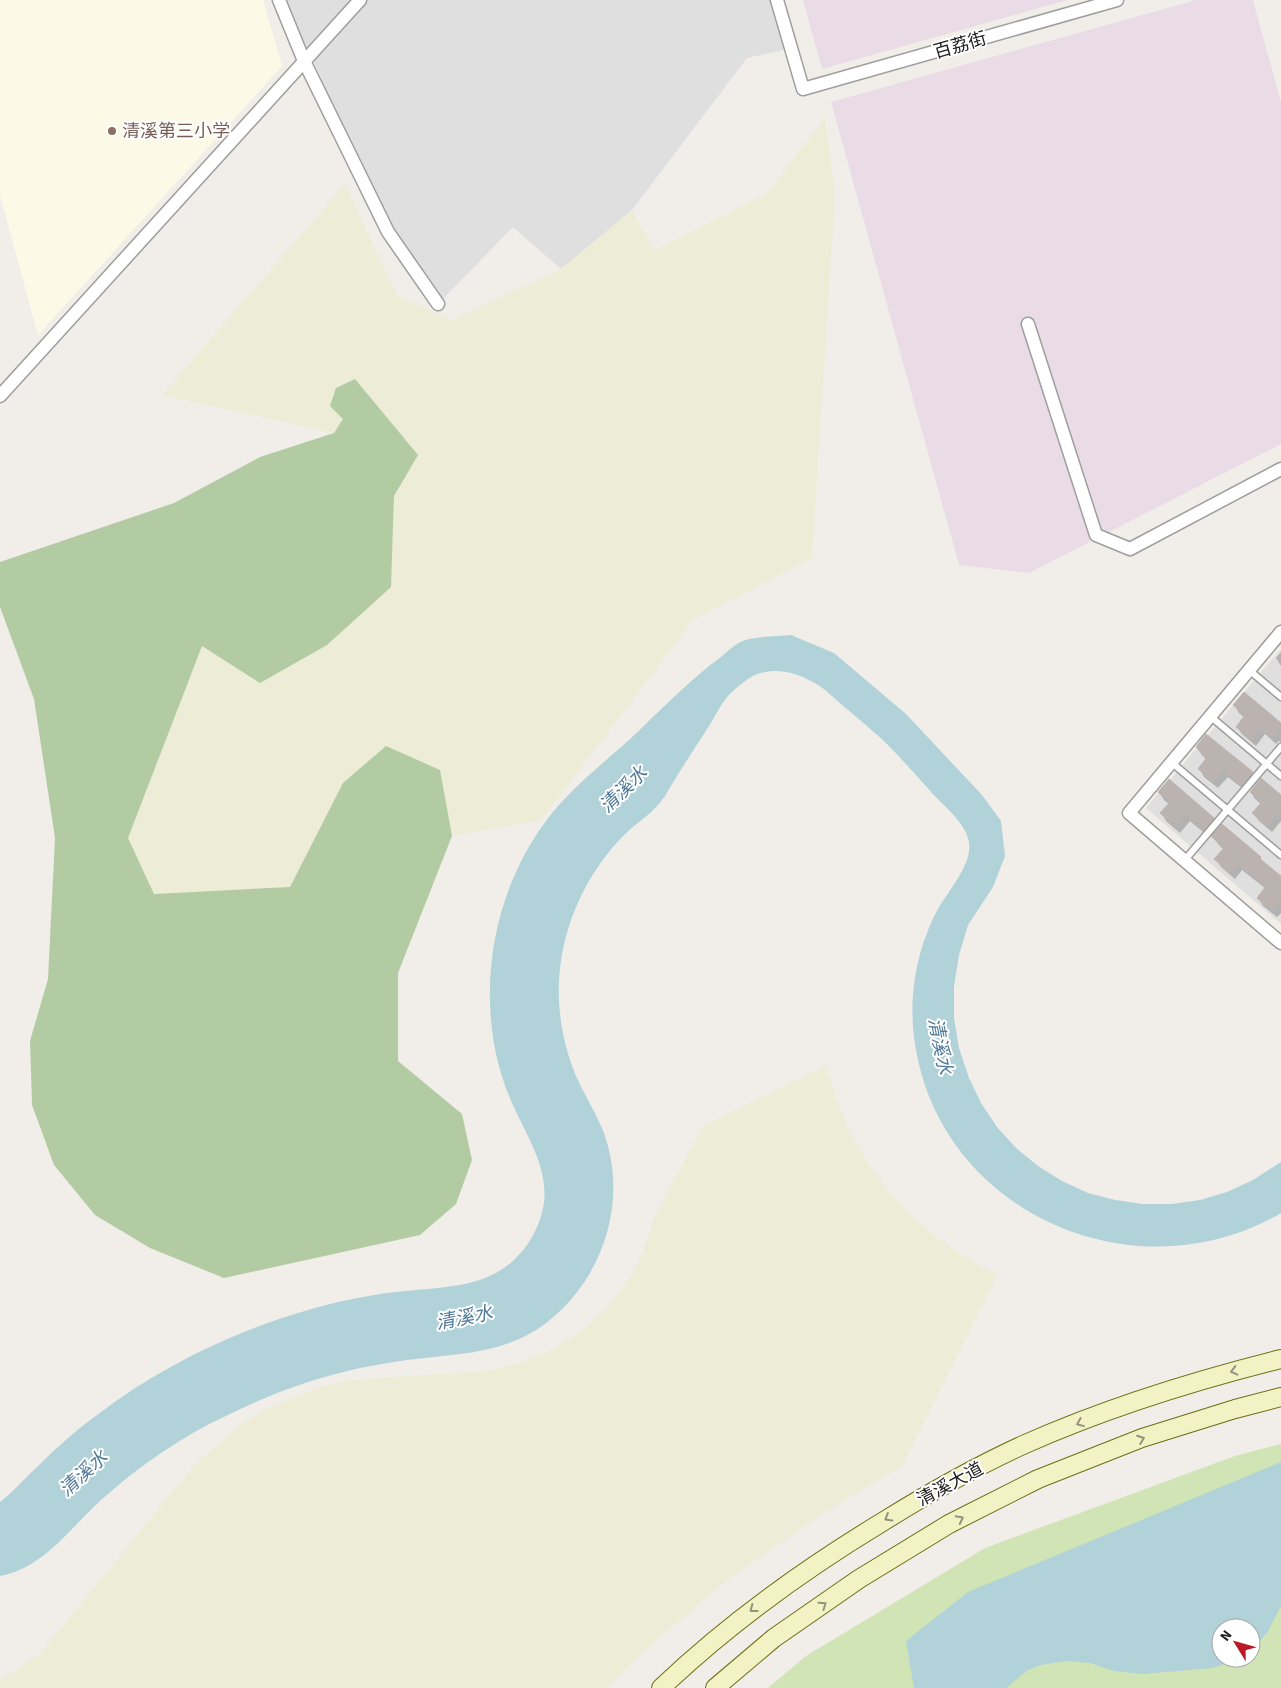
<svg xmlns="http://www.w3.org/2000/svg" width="1281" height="1688" font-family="'Source Sans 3','Noto Sans SC',sans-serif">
<rect width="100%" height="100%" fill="#f1eee9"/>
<g fill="#dfdfdf">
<path d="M284,0h500l13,47 -50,11 -115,152 -71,59 -48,-42 -75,77 -50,-72 -74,-170z"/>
<path d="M1281,649v275l-135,-116z"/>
</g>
<g fill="#e9dce7">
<path d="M803,0h265l-246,69z"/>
<path d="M1196,0h57l28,102v342l-252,129 -70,-8 -128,-463z"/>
</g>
<path fill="#fcfae7" d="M0,0h263l19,66 -244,269 -38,-140z"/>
<g fill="#ececd7">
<path d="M825,118l10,76 -23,364 -118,61 -153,201 -89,16 -12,-66 -97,13 -53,104 -136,7 -26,-56 74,-192 189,-59 3,-91 24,-41 -75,-36 -9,14 -172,-38 183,-211 52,112 55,24 109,-51 71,-59 22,41 113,-58z"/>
<path d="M826,1066l10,33 14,33 17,30 21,28 23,25 27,23 28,20 31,17 -94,190 -85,52 -89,62 -69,58 -54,51h-606v-9l17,-9 25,-19 155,-189 45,-38 25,-15 56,-23 28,-6 136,-9 33,-8 31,-13 29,-18 26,-23 21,-27 16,-30 11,-34 49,-92z"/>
</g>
<path fill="#d0e4b6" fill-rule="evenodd" d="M1281,1444v244h-513l38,-32 179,-108 250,-92zM1221,1628h30v30h-30z"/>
<path fill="#b2cba3" d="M355,379l63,76 -24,41 -3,91 -64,58 -67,38 -58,-37 -74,192 26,56 136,-7 53,-104 43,-37 54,24 12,66 -54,137v88l64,53 10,46 -16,44 -36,31 -196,43 -74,-30 -55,-33 -41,-50 -22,-60 -2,-64 18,-62 7,-141 -21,-139 -34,-92v-45l174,-59 86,-46 74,-24 9,-14 -13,-13 6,-18z"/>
<g fill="#b0d2d8">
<path d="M791,635l43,18 72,61 76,81 19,26 4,35 -12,31 -25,38 -9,30 -5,31v32l5,30 10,30 12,25 16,24 19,21 22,18 24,15 26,12 27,7 28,4h29l28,-4 27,-8 26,-12 28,-18v51c-139,82 -328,7 -363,-153 -9,-39 -7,-79 5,-116 4,-11 8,-23 14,-33 10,-20 39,-49 31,-73 -5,-17 -24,-32 -36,-45 -16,-18 -32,-36 -48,-52 -12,-11 -24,-21 -36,-31 -12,-10 -23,-22 -37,-29 -16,-9 -38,-14 -56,-6 -6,2 -23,16 -27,21 -8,9 -13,21 -19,30 -15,23 -30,46 -44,70 -11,17 -28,26 -42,40 -33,34 -55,78 -62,125 -6,37 0,79 15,115 8,18 18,34 26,52 27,67 4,146 -51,191 -43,36 -92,34 -144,41 -16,2 -31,5 -47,8 -46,10 -90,26 -132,47 -46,21 -89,51 -127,85 -31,28 -57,68 -101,76v-74c12,-9 23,-22 35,-33 19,-19 40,-38 62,-54 71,-54 154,-92 241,-113 22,-5 45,-9 67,-11 51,-5 98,-4 127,-54 31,-54 -3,-93 -23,-141 -36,-89 -20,-199 37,-275 23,-31 54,-55 83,-81 30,-28 59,-59 92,-83 6,-5 14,-13 22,-16 9,-4 36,-5 48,-6z"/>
<path d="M1281,1462v144l-14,27 -16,17v-22h-30v30h19l-2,1 -25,9 -70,6 -29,-3 -24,-8 -24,-2 -25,4 -13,5 -22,18h-92l-8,-47 62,-49z"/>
</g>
<g fill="#0003">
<path d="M1281,652v14l-5,-8z"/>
<path d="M1235,706l46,18v18l-2,-1 -3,3 -11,-10 -9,12 -14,-12 -5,-7 8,-9 -6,-5z"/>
<path d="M1197,748l55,25 4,8 -9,11 -19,-15 -10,11 -14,-11 -4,-8 7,-9 -5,-5z"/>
<path d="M1159,792l54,26 5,8 -9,11 -19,-16 -10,12 -14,-12 -4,-8 7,-9 -5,-4z"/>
<path d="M1251,792l30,5v24l-9,11 -14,-12 -4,-7 7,-9 -6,-5z"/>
<path d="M1213,837l47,21 4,5 17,15v35l-4,4 -14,-11 -5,-8 8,-9 -24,-19 -7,9 -14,-12 -5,-8 8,-9 -6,-6z"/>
</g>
<g fill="#bab3af" stroke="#c1b4ad">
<path d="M1244,692l37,31v3l-9,11 -12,-9 -9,11 -15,-12 9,-12 -12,-10z"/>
<path d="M1206,734l47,38 -11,13 -19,-15 -10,11 -15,-12 9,-12 -11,-10z"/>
<path d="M1261,778l20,17v14l-14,17 -15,-13 10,-11 -12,-10z"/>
<path d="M1169,779l45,39 -10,12 -19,-16 -10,12 -15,-13 10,-11 -12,-10z"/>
<path d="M1222,824l39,33 -1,2 21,17v23l-9,11 -15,-12 9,-12 -29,-23 -7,9 -16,-13 10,-11 -13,-12z"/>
</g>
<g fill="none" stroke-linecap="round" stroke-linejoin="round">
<g stroke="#9e9e9e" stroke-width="9">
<g id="lane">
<path d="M1249,670l32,27"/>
<path d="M1210,716l71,60"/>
<path d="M1171,762l110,93"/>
<path d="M1184,861l97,-114"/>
</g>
</g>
<g stroke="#9e9e9e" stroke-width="15">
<g id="street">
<path d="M279,0l25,61 84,171 50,72"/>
<path d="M777,0l26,89 314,-89"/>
<path d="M1028,324l68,211 34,14 151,-80"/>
<path d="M0,396l360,-396"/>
<path d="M1281,632l-152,181 152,130"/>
</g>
</g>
<g stroke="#6b6e13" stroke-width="20">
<g id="secondary">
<path d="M661,1688c68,-65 142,-118 223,-167 45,-28 91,-54 139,-76 83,-37 170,-64 258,-86"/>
<path d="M715,1688l59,-50 85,-59 90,-55 89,-45 104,-41 93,-29 46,-12"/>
</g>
</g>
<use href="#lane" stroke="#fff" stroke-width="6"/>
<use href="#street" stroke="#fff" stroke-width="12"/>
<use href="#secondary" stroke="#f3f2c5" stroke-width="18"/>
</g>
<defs><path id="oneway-chevron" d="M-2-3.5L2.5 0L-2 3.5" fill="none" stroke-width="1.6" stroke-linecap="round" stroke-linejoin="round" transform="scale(1.25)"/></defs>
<g stroke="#94947b">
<use href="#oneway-chevron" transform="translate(1234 1371) rotate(166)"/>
<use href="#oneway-chevron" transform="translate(1080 1423) rotate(158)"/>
<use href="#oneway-chevron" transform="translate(1141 1439) rotate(-20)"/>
<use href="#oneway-chevron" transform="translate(888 1518) rotate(149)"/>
<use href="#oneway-chevron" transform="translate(960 1519) rotate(-27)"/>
<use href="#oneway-chevron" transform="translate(823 1605) rotate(-35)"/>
<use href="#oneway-chevron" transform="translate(753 1609) rotate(143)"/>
</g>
<circle fill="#8d6e63" stroke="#fff" stroke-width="2" cx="112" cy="131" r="5"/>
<g text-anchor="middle" stroke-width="4" stroke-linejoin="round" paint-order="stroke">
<g font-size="18" fill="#212121" stroke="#fff">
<text transform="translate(960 45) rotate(-16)" y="6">百荔街</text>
<text transform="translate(950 1484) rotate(-28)" y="6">清溪大道</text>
</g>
<g font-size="18" fill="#785e54" stroke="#fff" text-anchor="start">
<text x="122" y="137">清溪第三小学</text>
</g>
<g font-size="19" font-style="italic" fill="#517998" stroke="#fff">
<text transform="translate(623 789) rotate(-44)" y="7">清溪水</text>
<text transform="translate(941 1046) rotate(79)" y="7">清溪水</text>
<text transform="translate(464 1317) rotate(-11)" y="7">清溪水</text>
<text transform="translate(83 1473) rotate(-42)" y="7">清溪水</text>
</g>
</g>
<g transform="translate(1236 1643) rotate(307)"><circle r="24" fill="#ffffff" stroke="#a6a6a6"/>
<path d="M0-4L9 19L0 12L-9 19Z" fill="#ba1925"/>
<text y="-8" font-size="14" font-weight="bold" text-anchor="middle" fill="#212121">N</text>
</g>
</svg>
